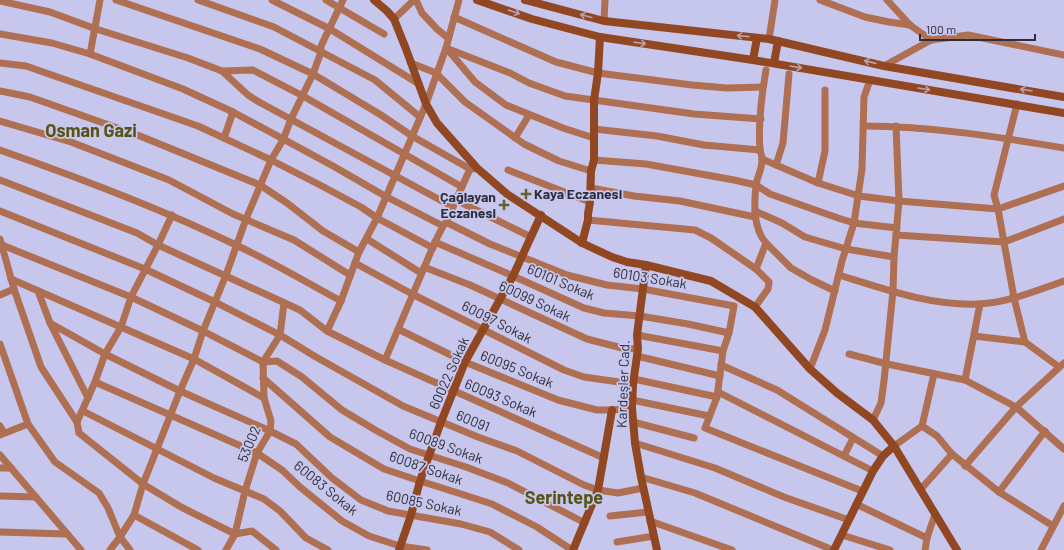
<svg xmlns="http://www.w3.org/2000/svg" width="1064" height="550" font-family="Barlow,sans-serif">
<rect width="100%" height="100%" fill="#c7c6ec"/>
<g fill="none" stroke-linecap="round" stroke-linejoin="round">
<g stroke="#af6f52" stroke-width="7">
<path d="M116,0l144,49 53,25 68,41 31,21 58,33"/>
<path d="M198,0l76,27 101,53 45,37"/>
<path d="M272,0l58,29 89,55"/>
<path d="M326,0l58,34"/>
<path d="M820,0l45,17 24,5 21,3"/>
<path d="M887,0l23,25 21,15"/>
<path d="M0,1l50,11 46,17 92,29 34,13 26,24 11,7 194,105"/>
<path d="M454,17l102,45 23,6 19,5 94,12 35,3 36,-1"/>
<path d="M394,19l20,-19h2l6,13 15,16 11,9"/>
<path d="M604,21l1,-21"/>
<path d="M0,34l52,9 38,11 93,35 50,23 100,54 52,30 58,30"/>
<path d="M769,39l6,-39"/>
<path d="M446,48l64,25 19,10 36,13 129,18 67,5"/>
<path d="M448,50l27,32 31,23 57,23 31,10"/>
<path d="M90,54l10,-54"/>
<path d="M0,63l26,3 172,60 73,34 49,25 41,22 16,11 56,30"/>
<path d="M411,63l25,10 29,29 59,42 35,17 32,10"/>
<path d="M884,66l47,-26 37,-5 96,20"/>
<path d="M222,71l31,-1 50,26 159,91"/>
<path d="M0,91l30,6 110,39 120,49 27,18 36,28 36,21"/>
<path d="M1017,104l-23,91 4,14 16,89 11,44"/>
<path d="M0,121l71,21 98,38 64,34 61,26 56,35"/>
<path d="M864,126c66,0 135,11 200,22"/>
<path d="M594,129l63,7 47,9 56,5"/>
<path d="M224,138l9,-26"/>
<path d="M515,138l14,-23"/>
<path d="M0,150c80,28 160,58 236,95 36,17 70,37 105,56"/>
<path d="M762,159l56,24 41,13 40,5 99,8 66,-23"/>
<path d="M594,160l52,4 88,16 22,5 14,9 68,24 16,5 43,5"/>
<path d="M776,165l7,-22 6,-69"/>
<path d="M508,170l82,32"/>
<path d="M0,180l137,53 21,12 142,65 27,21 58,29 219,98"/>
<path d="M818,183l7,-32v-61"/>
<path d="M591,188l43,8 46,5 75,16"/>
<path d="M456,200l75,37"/>
<path d="M0,211l145,58 70,33 65,33 36,22 87,49 75,31 39,14 67,34 14,5 20,3 25,-5"/>
<path d="M755,211l27,12 23,14 41,12 48,8"/>
<path d="M172,215l-14,30 -27,52 -10,30 -16,27 -10,28 -18,40 2,11 64,51 38,23 54,27 17,-3 24,19"/>
<path d="M588,220l107,10 16,8 45,31"/>
<path d="M446,222l44,22 77,31 40,10 36,4 91,17 -5,27 -6,18 -6,46 -12,31 157,63"/>
<path d="M896,235l108,7 60,-23"/>
<path d="M0,239l14,50 27,78 36,55"/>
<path d="M367,239l54,34"/>
<path d="M435,242l78,34 71,32 20,5 36,3 48,8 41,9"/>
<path d="M766,243l25,25 21,12 23,11"/>
<path d="M2,245l129,52 72,34 60,31 14,-1 25,16 40,33 35,21 33,18 56,18 42,16 77,40"/>
<path d="M355,263l57,31 152,76 20,7 49,7"/>
<path d="M424,267l46,18 117,54 35,9 16,1"/>
<path d="M839,275c45,14 92,31 140,29 28,-1 59,-14 85,-23"/>
<path d="M11,279l183,80 70,39"/>
<path d="M38,291l12,32 38,75"/>
<path d="M0,295l14,-6"/>
<path d="M755,307l13,-18 1,-7 -13,-13 10,-26c-13,-15 -12,-39 -10,-58 1,-8 7,-18 6,-27 0,-3 -2,-6 -2,-9 -2,-23 2,-56 6,-79"/>
<path d="M50,323l55,31 75,37 90,40 26,13 36,34 29,22 27,11 73,13 29,8 29,18"/>
<path d="M398,329l67,33 93,38 39,10h15l20,-2"/>
<path d="M327,331l14,-30 18,-49 18,-34 49,-114 20,-56 13,-48"/>
<path d="M637,335l86,16"/>
<path d="M974,336l51,6 34,25"/>
<path d="M0,344l28,80 27,38 44,31 9,15 12,29 10,13"/>
<path d="M849,354l38,10 78,16 51,27 48,42"/>
<path d="M637,356l83,20"/>
<path d="M385,360l50,-118 8,-16 3,-4 24,-53h3"/>
<path d="M721,365l56,25 106,66"/>
<path d="M810,369l15,-39 17,-69 12,-38 8,-54 2,-72 6,-17"/>
<path d="M263,378l67,59 54,32 36,12 38,12 34,11 45,23 35,23"/>
<path d="M634,379l83,18"/>
<path d="M965,380l15,-76"/>
<path d="M95,382l162,71 25,17 18,17 42,34 27,15 31,10 27,4"/>
<path d="M718,392l155,79"/>
<path d="M632,400l77,16"/>
<path d="M83,411l131,67 50,21 16,12 26,27 22,12"/>
<path d="M873,420l8,-17 3,-22 9,-90 1,-34 5,-56 -3,-75"/>
<path d="M633,422l61,16"/>
<path d="M0,426l4,7"/>
<path d="M922,426l15,10 15,18 47,38 54,34"/>
<path d="M0,435l28,-11"/>
<path d="M635,443l80,25 69,29 65,23"/>
<path d="M894,446l28,-20 12,-52"/>
<path d="M0,455l81,95"/>
<path d="M844,456l9,-18"/>
<path d="M965,466l51,-59 48,-44"/>
<path d="M0,468h11"/>
<path d="M641,477l54,16 138,57"/>
<path d="M921,489l31,-35"/>
<path d="M999,492l46,-61"/>
<path d="M0,496l36,1"/>
<path d="M856,504l71,34"/>
<path d="M134,515l64,35"/>
<path d="M610,516l38,-4"/>
<path d="M650,521l82,29"/>
<path d="M0,532l67,2"/>
<path d="M842,535l48,15"/>
<path d="M617,542l37,-6"/>
<path d="M110,550l10,-13 14,-22 9,-31 37,-93 14,-32 9,-28 23,-56 20,-56 25,-59 12,-20 8,-21 22,-45 8,-22v-6l22,-46"/>
<path d="M226,550l9,-16 10,-43 12,-38 13,-22 1,-10 -7,-23 -1,-36 17,-27 4,-32"/>
<path d="M925,550l2,-12 8,-24"/>
<path d="M1041,550l23,-44"/>
</g>
<g stroke="#914722" stroke-width="8">
<path d="M374,0l13,11 7,8 12,30 20,55 11,19 40,45 30,26 75,49 30,14 15,5 19,3 65,16 44,26 55,62 27,24 36,27 21,26 63,104"/>
<path d="M477,0l55,19 68,18 153,23 311,53"/>
<path d="M525,0l79,21 165,18 115,27 180,31"/>
<path d="M753,60l4,-22"/>
<path d="M774,63l4,-22"/>
<path d="M582,243l6,-23v-6l2,-12 1,-31 3,-11v-60l4,-27 2,-36"/>
<path d="M646,265l-9,70 1,14 -5,35 -1,24 3,35 6,34 16,73"/>
<path d="M399,550l12,-35 9,-34 21,-59 24,-60 48,-86 28,-61"/>
<path d="M573,550l25,-60 14,-80"/>
<path d="M834,550l39,-79 10,-15 11,-10"/>
</g>
</g>
<defs><path id="oneway-shaft" d="M-6 0H5M1.5-3L5.5 0L1.5 3" fill="none" stroke-width="1.6" stroke-linecap="round" stroke-linejoin="round"/></defs>
<g stroke="#b7a0af">
<use href="#oneway-shaft" transform="translate(514 12) rotate(19)"/>
<use href="#oneway-shaft" transform="translate(586 16) rotate(-165)"/>
<use href="#oneway-shaft" transform="translate(743 36) rotate(-174)"/>
<use href="#oneway-shaft" transform="translate(640 43) rotate(8)"/>
<use href="#oneway-shaft" transform="translate(870 62) rotate(-167)"/>
<use href="#oneway-shaft" transform="translate(796 67) rotate(10)"/>
<use href="#oneway-shaft" transform="translate(924 89) rotate(9)"/>
<use href="#oneway-shaft" transform="translate(1026 90) rotate(-170)"/>
</g>
<g fill="#65622e" stroke="#c7c6ec" stroke-width="1.5">
<path d="M524 188h4v4h4v4h-4v4h-4v-4h-4v-4h4z"/>
<path d="M502 199h4v4h4v4h-4v4h-4v-4h-4v-4h4z"/>
</g>
<g text-anchor="middle" stroke-width="3.5" stroke-linejoin="round" paint-order="stroke">
<g font-size="14" font-weight="bold" fill="#2d2d3b" stroke="#c7c6ec" text-anchor="start">
<text x="534" y="199">Kaya Eczanesi</text>
<text x="496" y="202" text-anchor="end">Çağlayan<tspan x="496" dy="16">Eczanesi</tspan></text>
</g>
<g font-size="14" fill="#2d2d3b" stroke="#c7c6ec">
<text transform="translate(650 278) rotate(9)" y="5">60103 Sokak</text>
<text transform="translate(561 282) rotate(23)" y="5">60101 Sokak</text>
<text transform="translate(535 301) rotate(25)" y="5">60099 Sokak</text>
<text transform="translate(497 322) rotate(27)" y="5">60097 Sokak</text>
<text transform="translate(517 369) rotate(22)" y="5">60095 Sokak</text>
<text transform="translate(449 373) rotate(-66)" y="5">60022 Sokak</text>
<text transform="translate(623 384) rotate(-88)" y="5">Kardeşler Cad.</text>
<text transform="translate(501 398) rotate(23)" y="5">60093 Sokak</text>
<text transform="translate(473 421) rotate(22)" y="5">60091</text>
<text transform="translate(249 444) rotate(-67)" y="5">53002</text>
<text transform="translate(446 446) rotate(20)" y="5">60089 Sokak</text>
<text transform="translate(426 468) rotate(19)" y="5">60087 Sokak</text>
<text transform="translate(326 488) rotate(39)" y="5">60083 Sokak</text>
<text transform="translate(424 503) rotate(12)" y="5">60085 Sokak</text>
</g>
<g font-size="18" font-weight="bold" fill="#575316" stroke="#c7c6ec">
<text x="91" y="137">Osman Gazi</text>
<text x="564" y="504">Serintepe</text>
</g>
</g>
<path d="M920 34v6h115v-6" fill="none" stroke="#2d2d3b" stroke-width="2"/>
<text x="926" y="34" font-size="12" fill="#2d2d3b" stroke="#c7c6ec" stroke-width="3" paint-order="stroke">100 m</text>
</svg>
